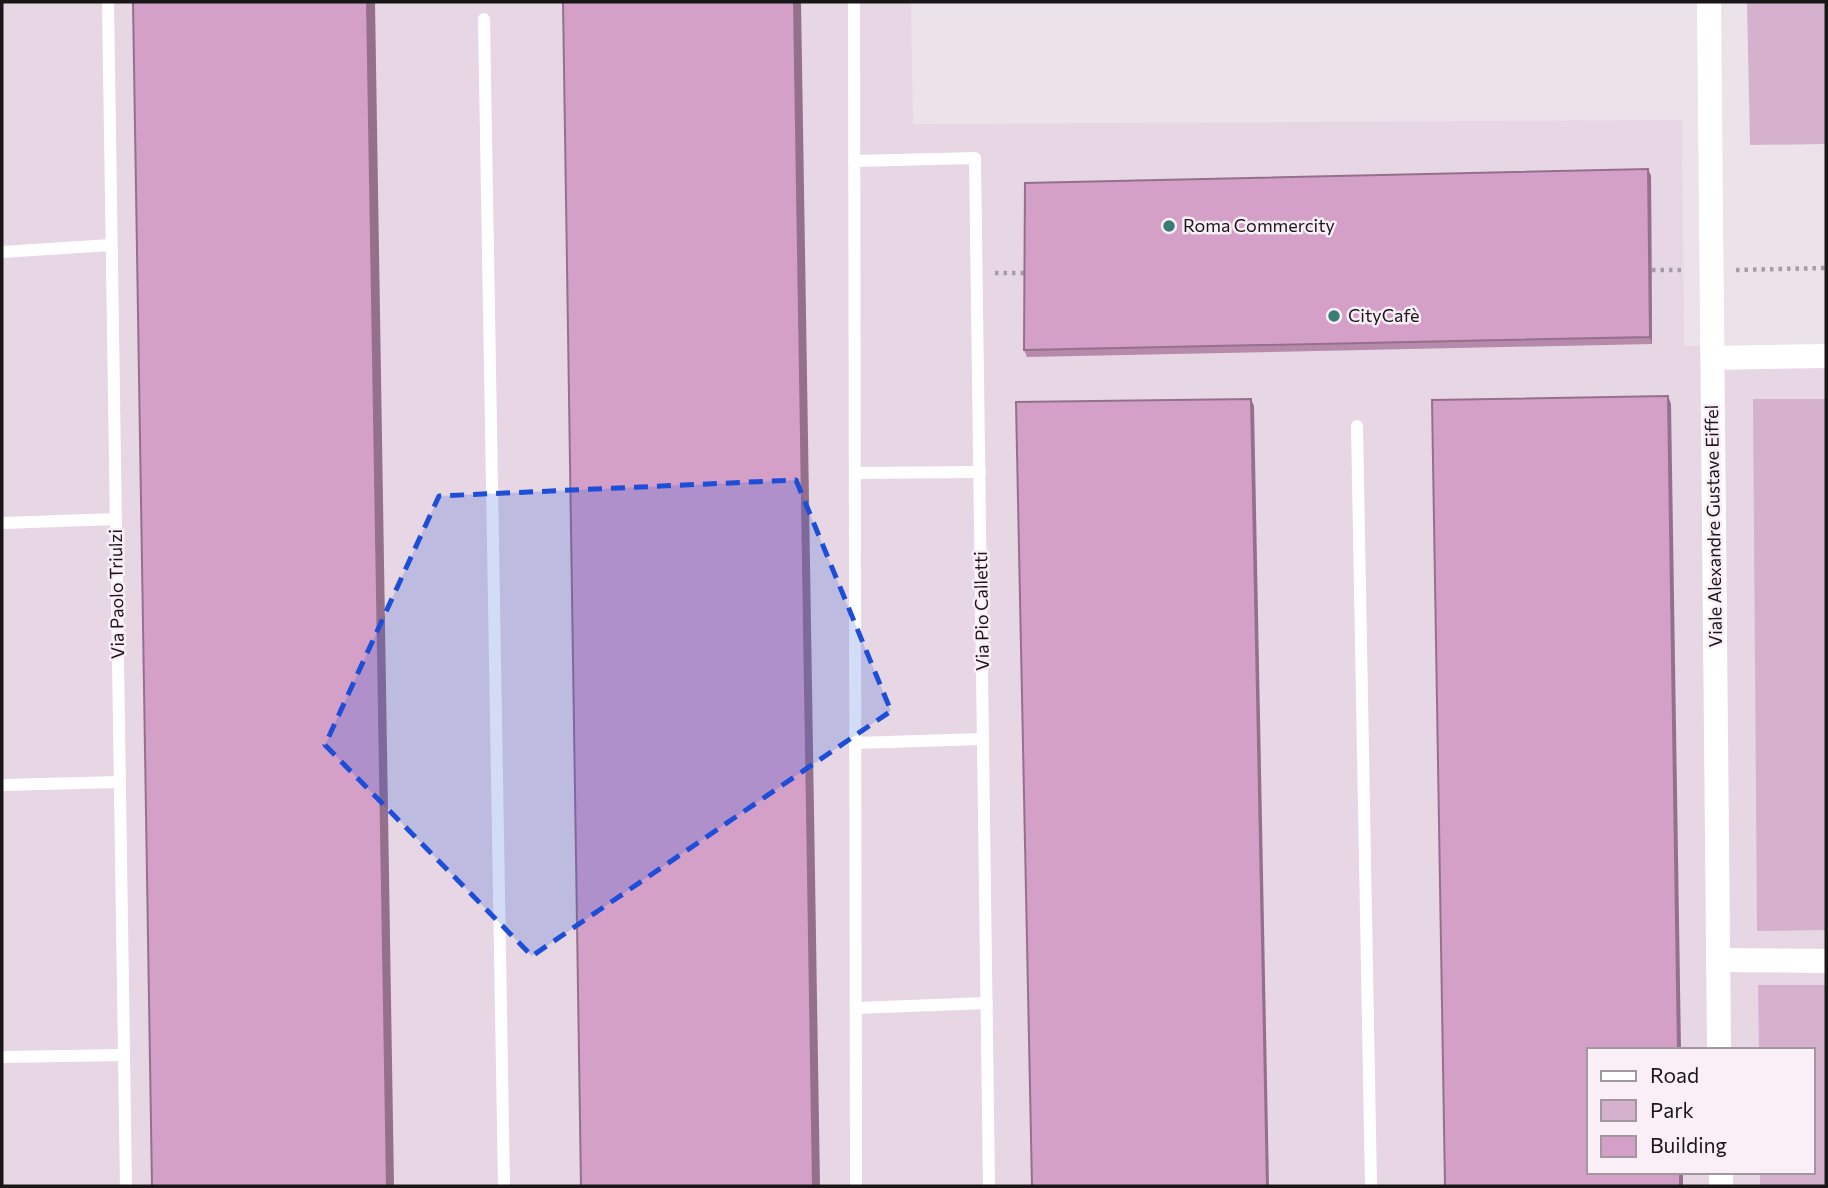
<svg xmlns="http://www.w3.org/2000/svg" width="1828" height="1188" font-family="Commissioner,sans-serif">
<rect width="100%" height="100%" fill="#ece2ea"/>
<path fill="#e7d6e3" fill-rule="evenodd" d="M2,2h909l2,122 769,-4 2,226h142v840h-1824zM1588,1050h224v122h-224z"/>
<g fill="#d6b1cd">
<path d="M1747,2h79v142l-76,1z"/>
<path d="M1753,399h73v531l-69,1z"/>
<path d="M1758,985h68v201h-66v-14h52v-122h-53z"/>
</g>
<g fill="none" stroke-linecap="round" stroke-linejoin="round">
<g stroke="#a49da3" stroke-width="4.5" stroke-dasharray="3.5 5" stroke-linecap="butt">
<path d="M1652,270h34"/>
<path d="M1736,270l90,-2"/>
<path d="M995,273h32"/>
</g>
<g stroke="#fff" stroke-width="12">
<path d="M108,2l18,1184"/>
<path d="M854,2l2,1184"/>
<path d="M484,19l20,1167"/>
<path d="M854,161l121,-3 14,1028"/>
<path d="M2,252l109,-7"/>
<path d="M1357,426l14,760"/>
<path d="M855,473l125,-1"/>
<path d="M2,523l114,-4"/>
<path d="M855,743l128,-4"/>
<path d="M2,785l118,-3"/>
<path d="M856,1008l131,-5"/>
<path d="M2,1057l122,-2"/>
</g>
<g stroke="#fff" stroke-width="24">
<path d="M1709,2l10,1048"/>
<path d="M1713,358l113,-2"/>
<path d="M1718,960l108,1"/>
<path d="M1721,1172v14"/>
</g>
</g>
<path fill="#b78aac" d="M1648,169l3,7 1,168 -625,13 -3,-7z"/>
<g fill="#95708c">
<path d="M367,2h8l19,1184h-7z"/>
<path d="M794,2h7l19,1184h-7z"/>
<path d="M1648,169l3,7 1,168 -2,-7z"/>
<path d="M1668,396l3,8 10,646h-3z"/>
<path d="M1251,399l3,7 15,780h-2z"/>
<rect x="1680" y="1172" width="3" height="14"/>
</g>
<g fill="#d5a0c8" stroke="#95708c" stroke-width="2">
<path d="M133,2h234l20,1184h-235z"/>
<path d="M563,2h231l19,1184h-232z"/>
<path d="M1648,169l2,168 -626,13 1,-167z"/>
<path d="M1668,396l10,654h-90v122h92v14h-235l-13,-786z"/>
<path d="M1251,399l16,787h-235l-16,-784z"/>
</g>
<path fill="#1d4ed8" fill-opacity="0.2" stroke="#1d4ed8" stroke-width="5" stroke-dasharray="14 9" stroke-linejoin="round" d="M796,480l95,231 -359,245 -207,-211 114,-249z"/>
<g fill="#387e76" stroke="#faeff7" stroke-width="2.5">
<circle cx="1169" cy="226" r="7"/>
<circle cx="1334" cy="316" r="7"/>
</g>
<g text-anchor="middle" stroke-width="5" stroke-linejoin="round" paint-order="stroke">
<g font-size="18" fill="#191618" stroke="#faeff7" text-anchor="start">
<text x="1183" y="232">Roma Commercity</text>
<text x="1348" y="322">CityCafè</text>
</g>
<g font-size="18" fill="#191618" stroke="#faeff7">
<text transform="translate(1714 526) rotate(-91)" y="6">Viale Alexandre Gustave Eiffel</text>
<text transform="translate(117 594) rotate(-91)" y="6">Via Paolo Triulzi</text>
<text transform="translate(982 611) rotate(-91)" y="6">Via Pio Calletti</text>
</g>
</g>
<rect width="1828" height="1188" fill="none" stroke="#191618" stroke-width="7"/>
<rect x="1587" y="1048" width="228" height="126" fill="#faeff7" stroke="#a0989e" stroke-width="2"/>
<rect x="1601" y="1071" width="35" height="10" fill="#ffffff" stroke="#a0989e" stroke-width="2"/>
<text x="1650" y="1083" font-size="21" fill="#191618">Road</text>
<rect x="1601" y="1100" width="35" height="21" fill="#d6b1cd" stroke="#a0989e" stroke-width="2"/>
<text x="1650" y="1118" font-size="21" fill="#191618">Park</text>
<rect x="1601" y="1136" width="35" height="21" fill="#d5a0c8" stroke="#a0989e" stroke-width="2"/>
<text x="1650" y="1153" font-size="21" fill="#191618">Building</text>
</svg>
